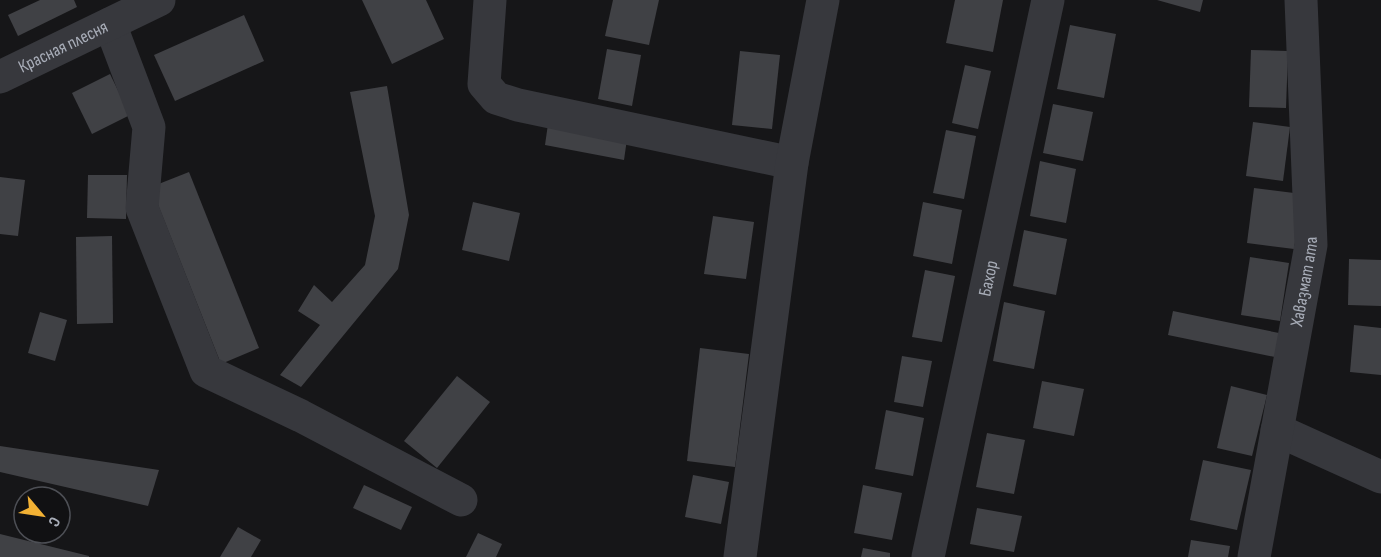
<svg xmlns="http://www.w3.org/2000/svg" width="1381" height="557" font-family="'Sofia Sans Condensed',sans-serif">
<rect width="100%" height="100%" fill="#161618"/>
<g fill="#404145">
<path d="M40,0h34l3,7 -59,29 -10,-21z"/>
<path d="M362,0h64l18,39 -52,25z"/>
<path d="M613,0h46l-10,45 -44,-9z"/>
<path d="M955,0h48l-10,52 -47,-9z"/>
<path d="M1157,0h46l-3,12z"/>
<path d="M244,15l20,46 -89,40 -21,-46z"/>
<path d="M1070,25l46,9 -12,64 -47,-9z"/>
<path d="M607,49l34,6 -9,51 -34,-7z"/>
<path d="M1251,50l37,1 -2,57 -37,-1z"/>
<path d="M740,51l40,4 -8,74 -40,-4z"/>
<path d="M965,65l26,6 -13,58 -26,-6z"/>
<path d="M110,74l20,41 -38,19 -20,-41z"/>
<path d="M387,86l22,129 -11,54 -97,118 -21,-12 40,-50 -22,-14 16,-26 18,17 33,-37 10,-49 -25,-124z"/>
<path d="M1053,104l40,8 -10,49 -40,-8z"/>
<path d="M1253,122l37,5 -7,54 -37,-5z"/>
<path d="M548,124l79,15 -3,21 -79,-15z"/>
<path d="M946,130l30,6 -12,63 -31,-6z"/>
<path d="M1040,161l36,8 -10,54 -36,-7z"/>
<path d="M189,172l70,176 -38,16 -70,-177z"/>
<path d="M88,175h39l-1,44 -39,-1z"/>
<path d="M0,177l25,3 -7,56 -18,-2z"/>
<path d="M1254,188l48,6 -8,55 -47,-6z"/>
<path d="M473,202l47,11 -11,48 -47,-11z"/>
<path d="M923,202l39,8 -10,54 -39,-8z"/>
<path d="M713,216l41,6 -8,57 -42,-5z"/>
<path d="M1024,230l43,9 -11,56 -43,-9z"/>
<path d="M112,236l1,87 -36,1 -1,-87z"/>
<path d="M1250,257l39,6 -9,58 -39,-6z"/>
<path d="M1349,259l32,1v46l-33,-1z"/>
<path d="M925,270l30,6 -13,66 -30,-5z"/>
<path d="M1004,302l41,9 -11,58 -41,-8z"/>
<path d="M1173,311l106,22 -4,24 -107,-22z"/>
<path d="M40,312l27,8 -12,41 -27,-8z"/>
<path d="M1354,325l27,3v47l-31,-3z"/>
<path d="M700,348l49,6 -14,113 -48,-6z"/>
<path d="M902,356l30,5 -9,46 -29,-5z"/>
<path d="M457,376l33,26 -53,66 -33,-27z"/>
<path d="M1042,381l42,8 -10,47 -41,-8z"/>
<path d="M1231,386l36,9 -15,61 -35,-8z"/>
<path d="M886,410l38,8 -11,58 -38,-7z"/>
<path d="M987,433l38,7 -11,54 -38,-7z"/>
<path d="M0,446l159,24 -11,36 -148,-34z"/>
<path d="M1203,460l48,10 -14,60 -47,-10z"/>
<path d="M693,475l36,7 -8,42 -36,-7z"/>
<path d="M364,485l48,22 -11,23 -48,-22z"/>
<path d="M863,485l39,8 -10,47 -38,-7z"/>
<path d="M977,508l45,8 -8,36 -44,-8z"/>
<path d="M238,527l23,13 -10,17h-31z"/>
<path d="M478,533l24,11 -6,13h-30z"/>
<path d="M0,534l89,22v1h-89z"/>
<path d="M1191,540l39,6 -2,11h-40z"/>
<path d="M863,548l27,5v4h-29z"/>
</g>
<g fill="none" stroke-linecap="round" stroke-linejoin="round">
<g stroke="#37383d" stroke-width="33">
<path d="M490,0l-6,84 12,14 22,7 274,58"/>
<path d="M110,24l39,103 -7,81 64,163 95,45 160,84"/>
<path id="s1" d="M0,77l159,-77"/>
<path d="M1277,430l104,47"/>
<path d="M740,557l52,-394 31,-163"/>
<path id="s2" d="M928,557l120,-557"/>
<path id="s3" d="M1254,557l57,-312 -10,-245"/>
</g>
</g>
<g text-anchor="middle" stroke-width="4.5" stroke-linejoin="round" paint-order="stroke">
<g font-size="18" fill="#a8adb8" stroke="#111113">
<text dy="6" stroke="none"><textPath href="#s1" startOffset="70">Красная плесня</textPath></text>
<text dy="6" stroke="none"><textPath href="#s2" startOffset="285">Бахор</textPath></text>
<text dy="6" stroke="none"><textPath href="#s3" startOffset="280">Хавазмат ата</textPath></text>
</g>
</g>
<g transform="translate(42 515) rotate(119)"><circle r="28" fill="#111113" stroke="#4d4f55" stroke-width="1.5"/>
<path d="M0-4.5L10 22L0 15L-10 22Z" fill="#f2b134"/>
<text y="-9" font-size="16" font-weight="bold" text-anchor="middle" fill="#a8adb8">С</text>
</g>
</svg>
